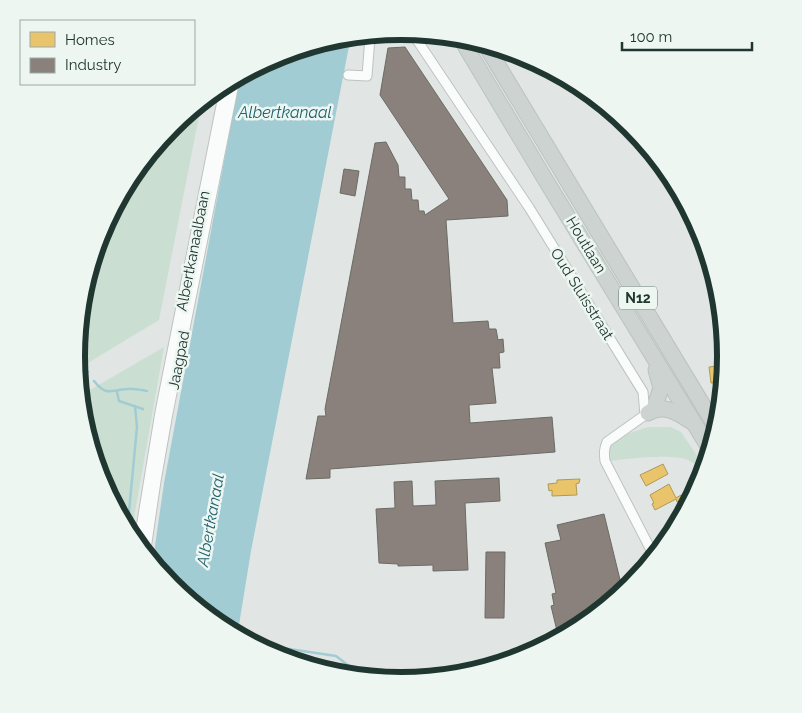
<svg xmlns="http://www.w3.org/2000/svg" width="802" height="713" font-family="Raleway,sans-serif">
<rect width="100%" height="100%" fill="#e1e6e4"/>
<g fill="#cadfd1">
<path d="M201,106l-42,214 -81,49 -2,-13 25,-124 70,-106z"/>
<path d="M164,347l-32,182 -32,-48 -17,-87z"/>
<path d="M648,427h23l10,5 23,34 -1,6c-4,-5 -9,-9 -15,-12 -15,-7 -62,-1 -79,1l-1,-11c7,-13 27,-19 40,-23z"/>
</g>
<path fill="#a2ccd3" d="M350,41l-99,510 -13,80 -67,-45 -18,-26 11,-77 75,-402 38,-25z"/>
<g fill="#e9c46a" stroke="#ad9a59">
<path d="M725,365l-4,17 -10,1 -2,-16z"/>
<path d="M663,464l5,10 -22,12 -6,-11z"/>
<path d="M580,479l-1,4 -3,1 1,11 -25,1v-6l-3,1 -1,-7 9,-1v-3z"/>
<path d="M669,484l7,14 5,-3 2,4 -6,3 -1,-3 -21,11 -3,-6 2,-1 -4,-8z"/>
</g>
<g fill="#8a817c" stroke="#6a6b66">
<path d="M405,47l102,153 1,16 -62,4 7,103 35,-2 1,8h7l2,11 5,-1 1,13 -5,1 1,15h-8l4,35 -27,2 1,18 82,-6 3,35 -225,17v9l-24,1 12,-63h8l-1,-7 50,-266 11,-1 12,23 1,12h6v12h6l1,11h6l1,11h5l1,4 24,-16 -69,-104 8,-47z"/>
<path d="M344,169l15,2 -4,25 -15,-3z"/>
<path d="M499,478l1,23 -35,2 3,67 -35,1v-6l-35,1v-2l-19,-1 -3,-54 19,-1 -1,-26 18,-1 1,25 23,-1 -1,-24z"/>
<path d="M604,514l19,78 -65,43 -7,-29 3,-1 -2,-11 4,-1 -11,-50 16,-3 -4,-15z"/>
<path d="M486,552h19l-1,66h-19z"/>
</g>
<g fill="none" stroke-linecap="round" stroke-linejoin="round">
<g stroke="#a2ccd3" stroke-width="2.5">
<path d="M76,356l12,16"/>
<path d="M94,381c13,16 16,9 33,8 6,-1 14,1 20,2"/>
<path d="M117,392l2,9 24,8"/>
<path d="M128,522l9,-95 -2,-21"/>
<path d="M276,647l60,9 13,10 1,6"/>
</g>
<g stroke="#bec3c1" stroke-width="11">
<g id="minor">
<path d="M413,34l117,175 113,183 2,23 -38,27c-3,7 -3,11 -2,19l48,93"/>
<path d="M348,75l19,1 3,-39"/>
<path d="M146,549l10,-68 12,-68 66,-329"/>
</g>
</g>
<g stroke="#bec3c1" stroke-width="13">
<path id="tertiary" d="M140,540l21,-128 64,-321"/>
</g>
<g stroke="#bbc3c1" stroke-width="17">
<g id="primary">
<path d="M464,44l84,140 160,262"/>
<path d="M488,49l225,373"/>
<path d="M654,409l7,-21 -5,-18"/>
<path d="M648,413c16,-10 30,0 44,9"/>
</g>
</g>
<use href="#minor" stroke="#fafbfb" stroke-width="9"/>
<use href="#tertiary" stroke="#fafbfb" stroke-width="11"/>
<use href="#primary" stroke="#ccd3d1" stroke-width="15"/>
</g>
<g text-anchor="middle" stroke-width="5" stroke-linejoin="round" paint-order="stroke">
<rect fill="#eef6f2" stroke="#5e706b" stroke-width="1" x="619" y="286.5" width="38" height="23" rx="4"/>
<g font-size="14" font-weight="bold" fill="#203731">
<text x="638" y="303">N12</text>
</g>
<g font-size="15" fill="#203731" stroke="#eef6f2">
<text transform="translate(586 245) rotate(59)" y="5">Houtlaan</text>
<text transform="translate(193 251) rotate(-79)" y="5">Albertkanaalbaan</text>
<text transform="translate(582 294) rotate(58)" y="5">Oud Sluisstraat</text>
<text transform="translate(179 360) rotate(-79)" y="5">Jaagpad</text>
</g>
<g font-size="16" font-style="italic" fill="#1e616f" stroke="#eef6f2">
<text x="285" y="118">Albertkanaal</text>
<text transform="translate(210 520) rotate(-80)" y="6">Albertkanaal</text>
</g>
</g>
<path d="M0 0H802V713H0ZM85 356a316 316 0 1 1 632 0a316 316 0 1 1-632 0Z" fill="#eef6f2" fill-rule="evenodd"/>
<path fill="none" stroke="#203731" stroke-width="6" d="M85 356a316 316 0 1 1 632 0a316 316 0 1 1-632 0Z"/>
<rect x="20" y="20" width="175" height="65" fill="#eef6f2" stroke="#9caaa5"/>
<rect x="30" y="32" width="25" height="15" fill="#e9c46a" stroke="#9caaa5"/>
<text x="65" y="45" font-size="15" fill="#203731">Homes</text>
<rect x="30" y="58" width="25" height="15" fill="#8a817c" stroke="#9caaa5"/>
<text x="65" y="70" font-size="15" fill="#203731">Industry</text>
<path d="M622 42v8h130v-8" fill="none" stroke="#203731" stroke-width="2.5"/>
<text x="630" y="42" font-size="15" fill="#203731" stroke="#eef6f2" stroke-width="4" paint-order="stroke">100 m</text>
</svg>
